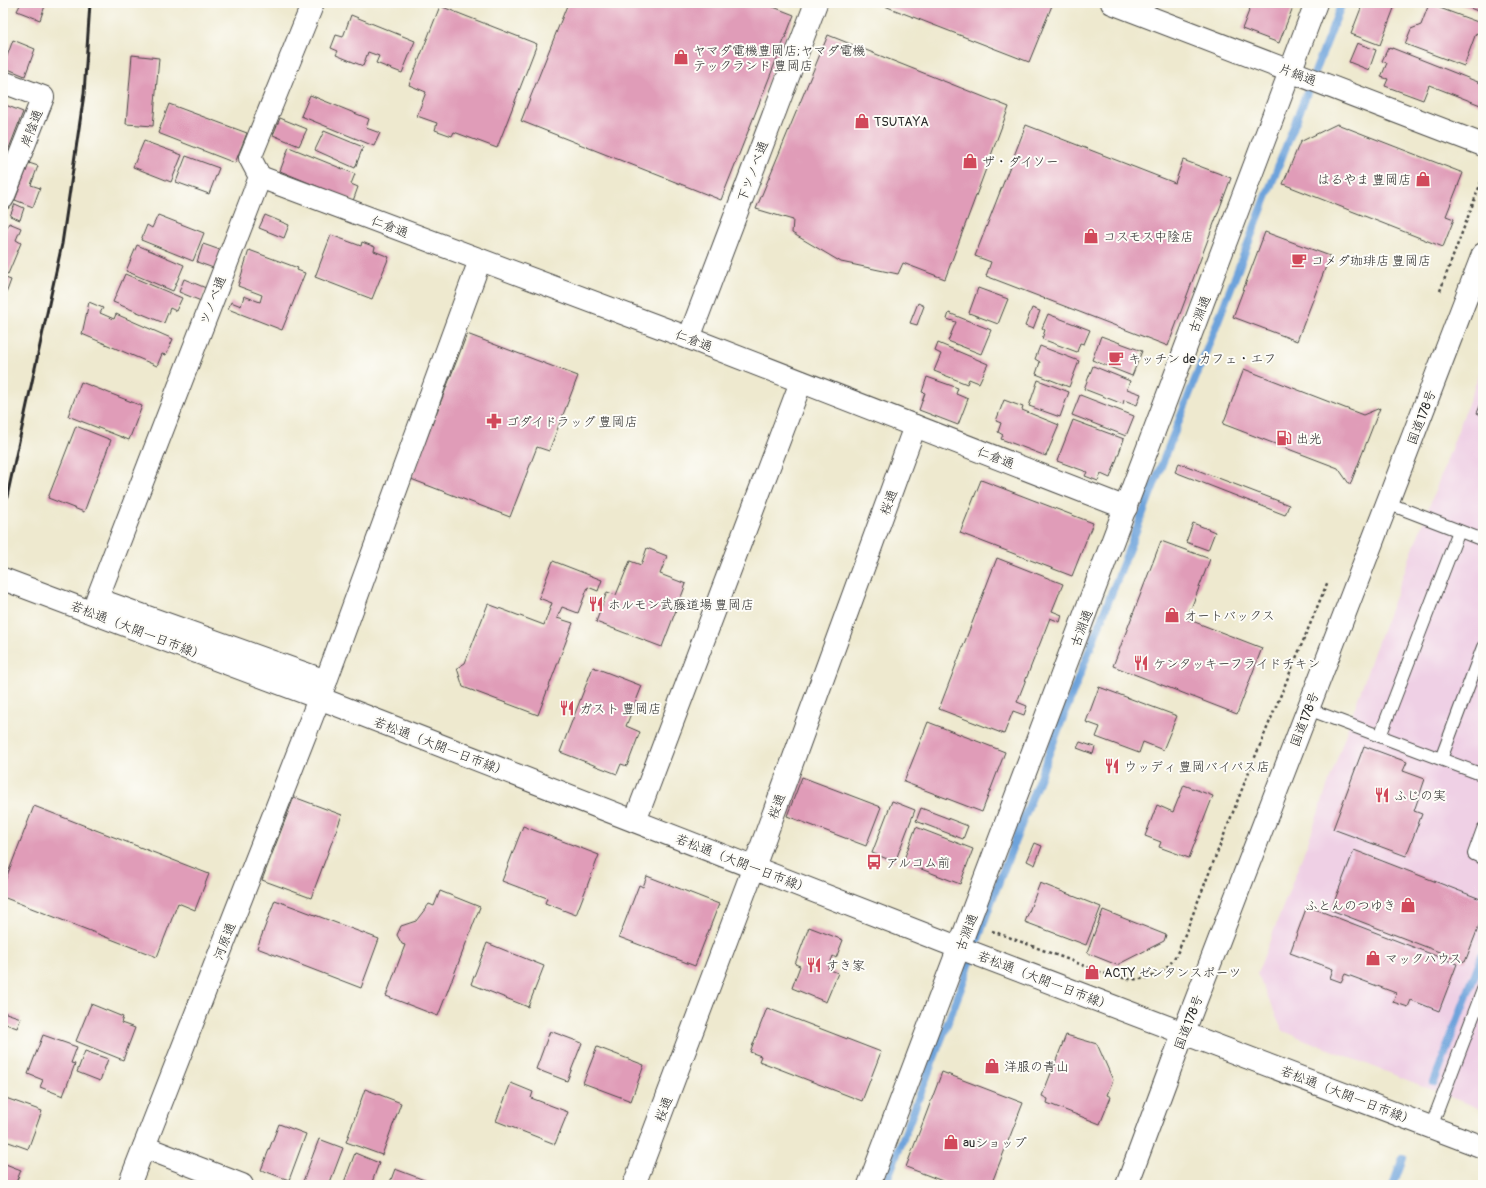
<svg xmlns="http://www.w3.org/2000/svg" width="1486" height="1188" font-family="Pangolin,'Klee One',sans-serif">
<rect width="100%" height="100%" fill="#fdfcf7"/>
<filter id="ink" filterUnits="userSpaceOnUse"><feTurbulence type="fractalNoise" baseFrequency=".025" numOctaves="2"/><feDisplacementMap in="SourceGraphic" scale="8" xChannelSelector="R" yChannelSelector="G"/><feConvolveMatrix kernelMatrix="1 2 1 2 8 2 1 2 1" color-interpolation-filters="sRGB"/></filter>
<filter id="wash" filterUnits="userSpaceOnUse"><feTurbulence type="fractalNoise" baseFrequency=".012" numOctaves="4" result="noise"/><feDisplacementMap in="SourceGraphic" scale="16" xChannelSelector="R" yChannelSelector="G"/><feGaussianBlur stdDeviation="0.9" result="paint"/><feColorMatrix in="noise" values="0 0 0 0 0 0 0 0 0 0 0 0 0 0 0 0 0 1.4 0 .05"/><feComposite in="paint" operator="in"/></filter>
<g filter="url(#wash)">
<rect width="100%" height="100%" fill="#eee9cf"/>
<path fill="#efd0e5" d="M1483,364v746l-200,-79 -26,-57 55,-143 62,-179z"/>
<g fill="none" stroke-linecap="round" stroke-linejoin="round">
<g stroke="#6da3db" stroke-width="8">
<path d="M1434,1082l49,-129"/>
<path d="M885,1185l76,-197 30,-86 351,-899"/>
<path d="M1393,1185l10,-27"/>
</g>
</g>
<g id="blocks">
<g fill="#e09cb8">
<path d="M21,3h25l-6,17 -23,-9z"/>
<path d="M568,3h195l31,12 -73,185 -200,-79z"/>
<path d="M877,3h176l-24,59z"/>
<path d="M1252,3h29l12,4 -14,36 -37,-14z"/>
<path d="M1363,3h33l-16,42 -29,-11z"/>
<path d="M1457,3h26v10z"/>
<path d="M1429,4l54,20v12l-7,-3 -12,33 -59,-22 6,-15 10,-4z"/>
<path d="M440,6l97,38 -40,104 -43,-16 -2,4 -17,-6 2,-7 -20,-7 9,-24 -17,-7z"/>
<path d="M351,15l64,26 -13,32 -26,-10 3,-7 -11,-4 -5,14 -27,-11 2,-4 -7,-3 5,-13 7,2z"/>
<path d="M828,35l181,72 -64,172 -42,-16 -5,11 -57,-12 -49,-29 1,-13 -37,-11z"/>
<path d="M13,40l22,9 -10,27 -22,-9z"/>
<path d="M1357,43l19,7 -7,20 -20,-8z"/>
<path d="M1388,48l4,1v-1l91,36v22l-54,-21 -6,15 -38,-14 3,-7 -7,-2 6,-14 -5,-2z"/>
<path d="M132,55l27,3 -6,68 -27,-2z"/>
<path d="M310,95l59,24 -3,9 14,5 -6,13 -73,-30z"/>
<path d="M3,104l20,8 -15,39 -5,-2z"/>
<path d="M169,104l78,29 -12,30 -77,-30z"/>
<path d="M280,118l27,11 -8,17 -26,-11z"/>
<path d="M1337,124l126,49 -17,43 8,3 -11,28 -160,-63 17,-42z"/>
<path d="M1026,125l149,58 8,-23 48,18 -63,168 -182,-70 5,-14 -16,-6z"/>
<path d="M324,131l39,16 -8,21 -40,-18z"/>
<path d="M144,141l38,14 -11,27 -38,-15z"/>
<path d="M289,147l66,27 -4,10 7,3 -5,14 -73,-30z"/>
<path d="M186,156l33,12 -10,26 -33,-12z"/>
<path d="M29,163l9,3 -7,19 9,3 -7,19 -18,-7z"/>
<path d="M15,204l9,4 -4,12 -10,-4z"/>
<path d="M158,215l46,18 -11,28 -52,-21 6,-15 5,3z"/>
<path d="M265,215l24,10 -5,13 -25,-10z"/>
<path d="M9,223l12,5 -5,12 5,3 -13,31 -5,-2v-36z"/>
<path d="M1265,232l65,24 -33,85 -64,-24z"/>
<path d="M331,235l30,11 1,-4 13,5 -1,4 15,6 -17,42 -57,-22z"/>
<path d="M203,244l20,7 -7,18 -19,-7z"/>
<path d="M137,245l47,20 -11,26 -47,-20z"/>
<path d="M249,250l49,18 -1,2 8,3 -23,57 -54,-21 3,-7 10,4 3,-10 16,6 2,-7 -24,-9z"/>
<path d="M125,274l57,24 -6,13 -6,-3 -6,15 -51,-21z"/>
<path d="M3,277l8,3 -8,22z"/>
<path d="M184,279l22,9 -5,13 -22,-9z"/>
<path d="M978,288l30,11 -10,25 -29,-11z"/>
<path d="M89,302l14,6 -3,5 14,6 2,-5 57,25 -7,16 -4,-1 -5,12 -75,-32z"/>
<path d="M918,303l6,3 -7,19 -7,-2z"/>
<path d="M1032,308l8,3 -7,18 -8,-3z"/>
<path d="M949,313l42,17 -10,24 -33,-13 8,-19 -9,-3z"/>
<path d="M1048,314l42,16 -6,14 -4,-1 -3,9 -35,-13 3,-9 -3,-2z"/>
<path d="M467,334l111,42 -29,75 -12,-4 -27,70 -99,-38z"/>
<path d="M1101,336l41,15 -10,25 -40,-16z"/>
<path d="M938,343l50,21 -9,19 -10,-4 -2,5 -33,-13 7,-17 -6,-3z"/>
<path d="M1040,346l39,15 -10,26 -33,-13 4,-12 -5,-3z"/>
<path d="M1093,366l37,15 -3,8 14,5 -4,11 -13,-5 -1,4 -39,-15z"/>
<path d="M1244,369l119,46 17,-7 -30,77 -12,-17 -115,-44z"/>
<path d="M927,377l31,11 -2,6 12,5 -10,26 -39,-15 6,-17 -3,-1z"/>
<path d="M1038,380l31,12 -9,25 -31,-11z"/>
<path d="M81,382l61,24 -13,34 -61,-24z"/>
<path d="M1080,395l54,21 -8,20 -54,-21z"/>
<path d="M1483,399v17l-6,-3z"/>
<path d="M1004,400l19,7 -1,3 37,15 -13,31 -45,-17 2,-4 -5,-3 3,-9 -5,-2z"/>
<path d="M1073,420l51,19 -14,39 -9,-4 -3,7 -13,-5 2,-4 -30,-11z"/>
<path d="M76,426l35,14 -27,72 -36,-14z"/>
<path d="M1179,463l110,42 -4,10 -110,-43z"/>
<path d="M981,480l112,43 -21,53 -112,-43z"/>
<path d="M1193,523l22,9 -7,18 -22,-8z"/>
<path d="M1161,541l49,18 -23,60 75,29 -25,66 -124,-48z"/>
<path d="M647,548l20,8 -7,18 26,10 -24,63 -66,-25 11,-30 9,3 14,-34 11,4z"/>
<path d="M997,558l66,26 -11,27 10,4 -2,7 -10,-4 -33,84 10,4 -3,9 -11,-4 -9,23 -65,-25z"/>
<path d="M553,561l49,19 -4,11 -10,-4 -10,26 -16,-6 -5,11 16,5 -35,92 -75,-28 -6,-19 8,-5 23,-59 56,21 8,-22 -13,-5z"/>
<path d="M593,667l49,19 -16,40 14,6 -13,34 -6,-2 -4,10 -57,-22z"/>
<path d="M1099,687l78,29 -14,34 -20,-8 -4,11 -43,-16 4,-10 -14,-5z"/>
<path d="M928,722l77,30 -23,60 -78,-30z"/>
<path d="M1080,742l15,5 -2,7 -16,-6z"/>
<path d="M1364,746l43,16 -4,9 22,8 -11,32 8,3 -16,42 -73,-27z"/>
<path d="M802,777l79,30 -15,39 -79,-30z"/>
<path d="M1184,785l29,11 -24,62 -30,-11 2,-5 -16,-6 12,-31 16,7z"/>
<path d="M294,797l48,18 -31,83 -49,-18z"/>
<path d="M892,801l23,9 -20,52 -23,-9z"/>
<path d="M34,806l175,68 -14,36 -17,-7 -21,54 -154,-60v-11z"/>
<path d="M921,808l47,18 -5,13 -47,-18z"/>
<path d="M523,826l76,29 -23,60 -31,-12 2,-5 -45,-17z"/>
<path d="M916,827l57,22 -13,35 -57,-22z"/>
<path d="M1035,843l7,3 -7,19 -8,-4z"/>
<path d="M1354,850l129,50v15l-18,47 -134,-52z"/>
<path d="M647,876l72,28 -24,62 -76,-29 20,-52 4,2z"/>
<path d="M1040,883l61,24 -15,38 -61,-23z"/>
<path d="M440,891l40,16 -42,109 -52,-20 19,-51 -3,-1 -5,-9 4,-9 15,-5 13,-17 5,2z"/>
<path d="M275,900l104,39 -18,49 -104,-40z"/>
<path d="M1307,906l150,58 -18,47 -28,-11 -3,7 -15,-5 3,-9 -51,-19 -4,8 -11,-4 3,-9 -43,-16z"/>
<path d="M1103,910l63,25 -2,6 -47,24 -30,-12z"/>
<path d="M809,927l34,13 -7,18 -3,-2 -5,13 10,4 -12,29 -34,-14 8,-22 -5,-2z"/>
<path d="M487,943l57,23 -16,41 -57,-23z"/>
<path d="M91,1004l32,13 -2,6 14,5 -12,32 -47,-19z"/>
<path d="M767,1008l114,44 -19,49 -103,-40 2,-5 -11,-4z"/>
<path d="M3,1012l18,6 -4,10 -14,-5z"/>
<path d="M550,1031l32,12 -15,38 -31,-12z"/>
<path d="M43,1035l34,12 -6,16 4,1 -12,32 -23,-9 3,-7 -15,-6z"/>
<path d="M1066,1035l31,9 16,36 -6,15 4,2 -11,27 -53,-21 1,-4 -6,-3z"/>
<path d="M597,1047l47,18 -13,36 -48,-18z"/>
<path d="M85,1051l23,8 -8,22 -23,-9z"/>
<path d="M942,1072l81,31 -32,82h-38l-47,-18z"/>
<path d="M511,1083l22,9 -2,6 37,14 -13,32 -59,-23z"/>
<path d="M365,1089l36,14 -19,52 -36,-13z"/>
<path d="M3,1097l39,14 -14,38 -25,-9z"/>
<path d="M279,1124l27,10 -17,46 -28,-10z"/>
<path d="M319,1139l24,9 -14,37h-23l-4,-1z"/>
<path d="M355,1153l24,10 -8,22h-28z"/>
<path d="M3,1163l18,7 -6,15h-12z"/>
<path d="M395,1169l32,12 -1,4h-37z"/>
</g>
</g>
</g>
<g filter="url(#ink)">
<use href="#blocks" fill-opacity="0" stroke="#484844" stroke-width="1"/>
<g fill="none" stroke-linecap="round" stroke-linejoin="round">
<g stroke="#484844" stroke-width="14">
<g id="lane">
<path d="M1387,503l96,37"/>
<path d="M1308,709l175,66"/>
<path d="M1380,736l79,-205"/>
<path d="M1441,759l42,-112"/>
<path d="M1483,829l-9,25 9,4"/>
<path d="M1431,1127l52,-137"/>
</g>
</g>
<g stroke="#484844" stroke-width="24">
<g id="street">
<path d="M313,3l-63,155 10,19 -163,422 229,82"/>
<path d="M3,82l40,15 -40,101"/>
<path d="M260,177l429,161 437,170"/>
<path d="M689,338l127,-335"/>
<path d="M635,821l166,-439"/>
<path d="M144,1147l98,38"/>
<path d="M129,1185l197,-504 154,-421"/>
<path d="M634,1185l120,-318 161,-441"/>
<path d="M869,1185l447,-1182"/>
</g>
</g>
<g stroke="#484844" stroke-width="24">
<g id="secondary">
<path d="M1112,3l371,142"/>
<path d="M3,579l316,119 641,250 523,199"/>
</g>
</g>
<g stroke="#484844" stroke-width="24">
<path id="highway" d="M1127,1185l56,-151 300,-780"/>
</g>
<g stroke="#484844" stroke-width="2.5" stroke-dasharray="3 3" stroke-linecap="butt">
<path d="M1440,291l43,-114"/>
<path d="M992,931c25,9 50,19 75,28 39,15 90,42 113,-12l68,-173 80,-193"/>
</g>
<use href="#lane" stroke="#fff" stroke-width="12"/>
<use href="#street" stroke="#fff" stroke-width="22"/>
<use href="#secondary" stroke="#fff" stroke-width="22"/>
<use href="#highway" stroke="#fff" stroke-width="22"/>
<path stroke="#2b2b2b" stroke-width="3" d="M3,515l59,-271 22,-150 6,-91"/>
</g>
</g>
<defs>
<g id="shop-bare" transform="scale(1.2)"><path d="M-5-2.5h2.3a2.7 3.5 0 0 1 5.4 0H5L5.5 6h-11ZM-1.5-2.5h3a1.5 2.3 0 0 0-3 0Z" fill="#d1495b" stroke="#fdfcf7" stroke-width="2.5" paint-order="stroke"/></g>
<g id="cafe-bare" transform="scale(1.2)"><path d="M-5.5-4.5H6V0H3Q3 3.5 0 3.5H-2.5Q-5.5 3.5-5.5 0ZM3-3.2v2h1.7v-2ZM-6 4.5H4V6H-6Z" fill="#d1495b" stroke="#fdfcf7" stroke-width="2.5" paint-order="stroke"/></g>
<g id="pharmacy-bare" transform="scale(1.2)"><path d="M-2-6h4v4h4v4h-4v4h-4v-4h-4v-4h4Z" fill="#d1495b" stroke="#fdfcf7" stroke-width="2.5" paint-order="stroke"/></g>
<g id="fuel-bare" transform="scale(1.2)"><path d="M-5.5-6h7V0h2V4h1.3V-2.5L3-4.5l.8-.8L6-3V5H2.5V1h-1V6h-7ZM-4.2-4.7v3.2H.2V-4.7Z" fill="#d1495b" stroke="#fdfcf7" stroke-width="2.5" paint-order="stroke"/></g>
<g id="restaurant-bare" transform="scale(1.2)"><path d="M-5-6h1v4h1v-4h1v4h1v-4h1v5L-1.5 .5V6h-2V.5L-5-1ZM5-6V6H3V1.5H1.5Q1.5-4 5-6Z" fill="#d1495b" stroke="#fdfcf7" stroke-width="2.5" paint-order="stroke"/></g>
<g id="bus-bare" transform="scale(1.2)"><path d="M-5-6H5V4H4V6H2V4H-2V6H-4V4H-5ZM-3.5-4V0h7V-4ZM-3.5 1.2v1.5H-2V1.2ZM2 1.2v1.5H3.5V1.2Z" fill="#d1495b" stroke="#fdfcf7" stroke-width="2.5" paint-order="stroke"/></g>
</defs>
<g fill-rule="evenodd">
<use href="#shop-bare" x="681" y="57"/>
<use href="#shop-bare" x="862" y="121"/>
<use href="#shop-bare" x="970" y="161"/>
<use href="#shop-bare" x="1423" y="179"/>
<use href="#shop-bare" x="1091" y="236"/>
<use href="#cafe-bare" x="1299" y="260"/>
<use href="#cafe-bare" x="1116" y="358"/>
<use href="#pharmacy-bare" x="494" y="421"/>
<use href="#fuel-bare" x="1284" y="438"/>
<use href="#restaurant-bare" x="596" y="604"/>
<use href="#shop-bare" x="1172" y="615"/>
<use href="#restaurant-bare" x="1141" y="663"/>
<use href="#restaurant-bare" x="567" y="708"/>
<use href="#restaurant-bare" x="1112" y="766"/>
<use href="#restaurant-bare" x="1382" y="795"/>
<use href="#bus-bare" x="874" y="862"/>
<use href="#shop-bare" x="1408" y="905"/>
<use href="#shop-bare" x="1373" y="958"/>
<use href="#restaurant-bare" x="814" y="965"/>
<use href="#shop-bare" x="1092" y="972"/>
<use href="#shop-bare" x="992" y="1066"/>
<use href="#shop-bare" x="951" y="1142"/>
</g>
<g text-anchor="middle" stroke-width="4" stroke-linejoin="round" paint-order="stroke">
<g font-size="13" fill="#2b2b2b" stroke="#fdfcf7" text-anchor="start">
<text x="693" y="55">ヤマダ電機豊岡店;ヤマダ電機<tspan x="693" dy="15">テックランド 豊岡店</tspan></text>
<text x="874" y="126">TSUTAYA</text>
<text x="982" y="166">ザ・ダイソー</text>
<text x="1411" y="184" text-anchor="end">はるやま 豊岡店</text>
<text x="1103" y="241">コスモス中陰店</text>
<text x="1311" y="265">コメダ珈琲店 豊岡店</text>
<text x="1128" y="363">キッチン de カフェ・エフ</text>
<text x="506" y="426">ゴダイドラッグ 豊岡店</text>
<text x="1296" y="443">出光</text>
<text x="608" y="609">ホルモン武藤道場 豊岡店</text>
<text x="1184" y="620">オートバックス</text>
<text x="1153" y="668">ケンタッキーフライドチキン</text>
<text x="579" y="713">ガスト 豊岡店</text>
<text x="1124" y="771">ウッディ 豊岡バイパス店</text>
<text x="1394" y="800">ふじの実</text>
<text x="886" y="867">アルコム前</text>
<text x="1396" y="910" text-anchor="end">ふとんのつゆき</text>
<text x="1385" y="963">マックハウス</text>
<text x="826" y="970">すき家</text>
<text x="1104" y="977">ACTY ゼンタンスポーツ</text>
<text x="1004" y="1071">洋服の青山</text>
<text x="963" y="1147">auショップ</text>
</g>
<g font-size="13" fill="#2b2b2b" stroke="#fdfcf7">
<text transform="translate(1298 74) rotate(21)" y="5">片鍋通</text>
<text transform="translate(31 128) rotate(-69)" y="5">岸陰通</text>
<text transform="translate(752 171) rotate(-69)" y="5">下ツノベ通</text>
<text transform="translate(390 226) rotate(21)" y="5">仁倉通</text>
<text transform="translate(212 300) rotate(-69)" y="5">ツノベ通</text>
<text transform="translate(1199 314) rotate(-69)" y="5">古淵通</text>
<text transform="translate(694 340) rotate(21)" y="5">仁倉通</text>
<text transform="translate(1421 417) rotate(-69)" y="5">国道178号</text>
<text transform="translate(996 457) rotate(21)" y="5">仁倉通</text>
<text transform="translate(888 502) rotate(-70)" y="5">桜通</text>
<text transform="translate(1081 628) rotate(-69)" y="5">古淵通</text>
<text transform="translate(138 630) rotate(21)" y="5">若松通（大開一日市線）</text>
<text transform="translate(1304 719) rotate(-69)" y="5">国道178号</text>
<text transform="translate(441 746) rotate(21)" y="5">若松通（大開一日市線）</text>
<text transform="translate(776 806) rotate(-70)" y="5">桜通</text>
<text transform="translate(743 863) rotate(21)" y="5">若松通（大開一日市線）</text>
<text transform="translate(966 932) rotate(-69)" y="5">古淵通</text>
<text transform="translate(224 941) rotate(-69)" y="5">河原通</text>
<text transform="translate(1045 980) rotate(21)" y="5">若松通（大開一日市線）</text>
<text transform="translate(1188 1022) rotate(-69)" y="5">国道178号</text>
<text transform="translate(1348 1095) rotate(21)" y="5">若松通（大開一日市線）</text>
<text transform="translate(663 1109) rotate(-69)" y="5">桜通</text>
</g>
</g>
<rect width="1486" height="1188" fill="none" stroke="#fdfcf7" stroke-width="16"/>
</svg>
